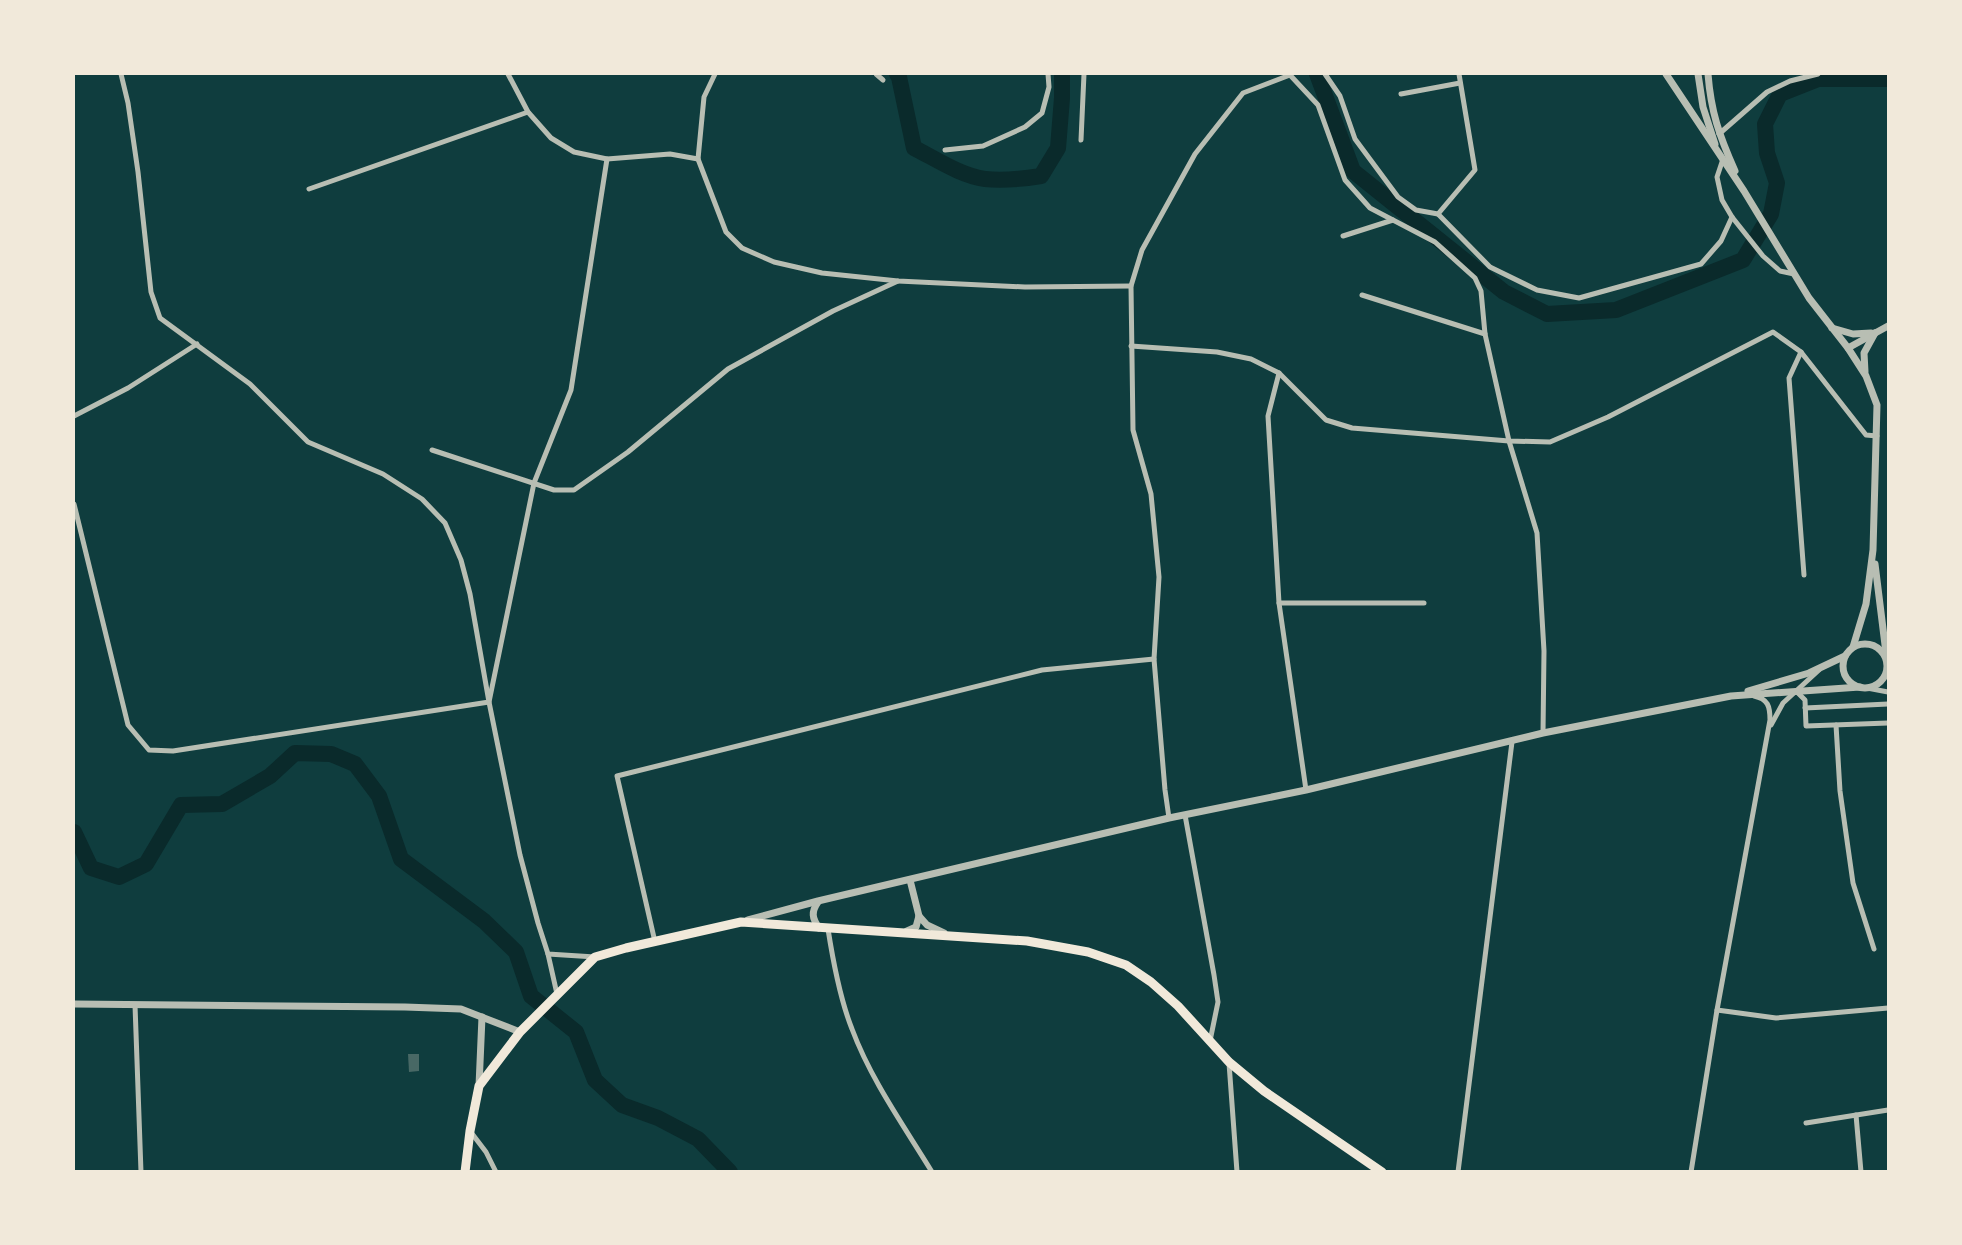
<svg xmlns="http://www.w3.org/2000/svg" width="1962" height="1245" font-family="Helvetica,sans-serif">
<rect width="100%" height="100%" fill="#0f3d3e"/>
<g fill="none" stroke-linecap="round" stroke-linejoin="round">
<g stroke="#0a2a2b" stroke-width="16">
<path d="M897,74l2,3 15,71c22,11 47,28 71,31 19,2 37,0 56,-3l17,-28 4,-50v-24"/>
<path d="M1317,74l36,97 151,121 43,22 69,-4 127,-50 28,-46 6,-31 -10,-30 -2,-29 15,-30 38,-15h70"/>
<path d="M74,832l17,36 28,9 27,-13 35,-59 41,-1 48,-28 25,-23 36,1 24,10 24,32 22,63 83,62 32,31 15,44 45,36 19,48 27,25 36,13 40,21 32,33"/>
</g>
</g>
<path fill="#486865" d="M408,1054h11v17l-10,1z"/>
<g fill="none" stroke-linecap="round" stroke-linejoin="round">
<g stroke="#b8beb3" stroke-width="5">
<path d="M121,74l7,29 10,69 13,120 9,26 90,66 58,58 75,32 39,25 23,24 16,37 9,34 19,108 31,153 18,68 10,31 47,3"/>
<path d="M508,74l20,38 23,26 23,14 33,7 63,-5 28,5 28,73 16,16 32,14 48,11 76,8 127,6 106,-1"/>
<path d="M876,74l7,6"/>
<path d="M1325,74l15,22 15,43 43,58 18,13 22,4 37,-44 -16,-96"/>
<path d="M1290,75l28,30 27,75 25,28 65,34 40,36 6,13 4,43 24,107 28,92 7,118 -1,82"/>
<path d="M1401,94l59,-11"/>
<path d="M1719,134l48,-42 23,-11 28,-7"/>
<path d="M1081,140l3,-66"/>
<path d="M945,150l38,-4 42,-19 17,-14 7,-26 -1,-13"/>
<path d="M698,159l6,-62 11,-23"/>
<path d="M1723,159l-6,18 5,23 10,17 31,39 17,15 14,3"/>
<path d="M309,189l219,-77"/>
<path d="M1438,214l52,53 47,23 42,8 122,-34 20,-23 11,-24"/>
<path d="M1343,236l50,-16"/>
<path d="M1362,295l123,39"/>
<path d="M1131,346l86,6 34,7 28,14 47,47 26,8 157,13 41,1 58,-25 165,-85 28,20 65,83 11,1"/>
<path d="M1801,352l-12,26 15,197"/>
<path d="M1279,373l-11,43 11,187 27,187"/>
<path d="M74,416l54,-28 69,-44"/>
<path d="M432,450l122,40h20l54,-38 100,-83 105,-58 65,-30"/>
<path d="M74,504l54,221 21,25 24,1 316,-49 45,-219 37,-93 36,-231"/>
<path d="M1279,603h145"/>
<path d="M1888,663v2"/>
<path d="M1867,688l21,4"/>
<path d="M1796,691l9,9 1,26 82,-3"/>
<path d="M1805,708l83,-4"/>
<path d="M1771,725l12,-22 36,-33"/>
<path d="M1836,725l4,66 13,92 21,66"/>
<path d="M1185,815l29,160 4,27 -8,39"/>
<path d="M1169,818l-4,-28 -11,-131 5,-82 -8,-83 -18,-64 -2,-144 11,-36 53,-96 48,-61 47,-18"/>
<path d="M828,929c5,32 12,70 24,100 19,51 52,97 80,143"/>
<path d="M655,942l-38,-166 425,-106 112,-11"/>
<path d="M548,954l9,40"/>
<path d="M135,1005l6,167"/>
<path d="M1717,1010l59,8 112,-10"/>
<path d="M1229,1063l8,109"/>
<path d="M1856,1115l5,57"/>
<path d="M1806,1123l82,-13"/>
<path d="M470,1131l16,21 10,20"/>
<path d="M1458,1172l54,-430"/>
<path d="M1691,1172l26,-162 53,-290c0,-14 -2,-21 -16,-24"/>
</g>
<g stroke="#b8beb3" stroke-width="7">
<path d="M1666,74l78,117 65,107 39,50 18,28 11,29 -4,145 -7,54 -13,43"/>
<path d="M1698,74l5,33 12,37"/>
<path d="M1708,74c3,38 11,61 27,97"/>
<path d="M1832,328l21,6 18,-1"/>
<path d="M1848,348l40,-22"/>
<path d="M1865,372l-1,-19 11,-20"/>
<path d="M1875,564l11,89"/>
<circle cx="1865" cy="666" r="22"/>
<path d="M1748,691l61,-18 36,-17"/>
<path d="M818,902c-7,10 -6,16 1,26"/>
<path d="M919,916l8,9 17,8"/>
<path d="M748,920l70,-19 351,-83 137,-28 237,-57 188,-37 129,-9"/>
<path d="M907,931l9,-4 3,-11 -9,-36"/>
<path d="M74,1004l331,3 56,2 59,23"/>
<path d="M479,1086l3,-69"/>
</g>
<path stroke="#f1e9da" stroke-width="9" d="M465,1172l5,-41 9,-45 41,-54 75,-75 31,-9 115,-26 286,19 61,11 38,13 25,17 27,24 51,56 35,29 118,81"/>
</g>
<rect width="1962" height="1245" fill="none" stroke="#f1e9da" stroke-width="150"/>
</svg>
